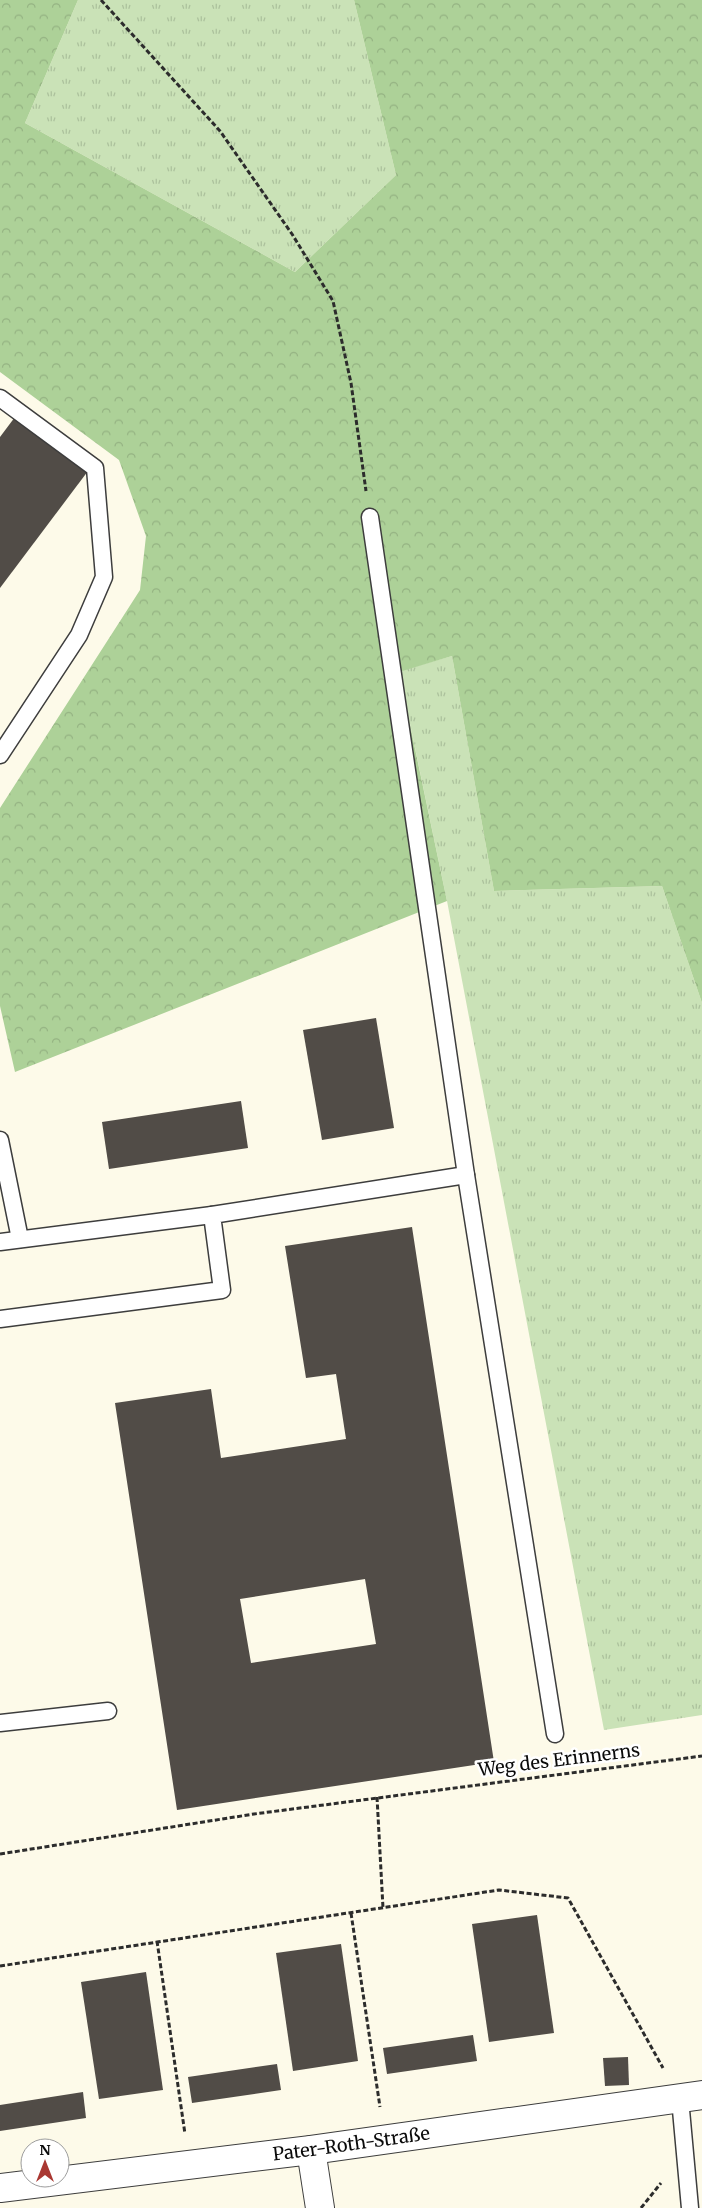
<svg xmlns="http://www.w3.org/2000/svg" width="702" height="2208" font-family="Merriweather,serif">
<defs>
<pattern id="grass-tufts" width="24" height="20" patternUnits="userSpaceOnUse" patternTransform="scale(1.25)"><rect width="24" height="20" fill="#cae2b7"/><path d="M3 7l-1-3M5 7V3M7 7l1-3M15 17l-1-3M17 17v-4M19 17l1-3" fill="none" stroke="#acc19c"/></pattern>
<pattern id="forest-crowns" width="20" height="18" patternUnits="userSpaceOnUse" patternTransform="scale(1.25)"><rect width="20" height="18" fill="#add198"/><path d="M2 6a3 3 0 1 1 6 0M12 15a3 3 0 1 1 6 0" fill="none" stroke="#94b282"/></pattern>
</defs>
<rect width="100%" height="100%" fill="#fdfae9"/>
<g fill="url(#grass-tufts)">
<path d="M78,0h276l42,175 -101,97 -270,-149z"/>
<path d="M452,656l42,235 168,-5 40,117v712l-98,15 -157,-829 -48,-230z"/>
</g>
<path fill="url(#forest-crowns)" d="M0,0h78l-53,123 270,149 101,-97 -42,-175h348v1003l-40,-117 -168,5 -42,-235 -53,16 48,229 -432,171 -15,-66v-198l140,-218 6,-54 -27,-76 -119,-88z"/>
<g fill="#514c47" fill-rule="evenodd">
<path d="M15,417l73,54 -88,117v-151z"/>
<path d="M376,1018l18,110 -72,12 -19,-110z"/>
<path d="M241,1101l7,47 -139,21 -7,-47z"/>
<path d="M412,1227l82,535 -317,48 -62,-407 96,-14 10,69 125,-19 -10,-65 -30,4 -21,-132zM365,1579l11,65 -125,19 -11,-64z"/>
<path d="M537,1915l17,118 -65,9 -17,-118z"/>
<path d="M341,1944l17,117 -65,10 -17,-118z"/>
<path d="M146,1972l17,118 -64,9 -18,-117z"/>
<path d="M473,2035l4,26 -90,13 -4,-26z"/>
<path d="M628,2057l1,28 -24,1 -2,-28z"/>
<path d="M277,2064l4,26 -89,13 -4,-26z"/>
<path d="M83,2092l3,26 -86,13v-26z"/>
</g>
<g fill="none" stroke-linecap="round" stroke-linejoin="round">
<g stroke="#3d3d3d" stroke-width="19">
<g id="service">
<path d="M0,398l95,70 9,109 -25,58 -79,120"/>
<path d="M370,517l96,658 89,559"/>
<path d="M0,1140l20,99"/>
<path d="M0,1242l212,-27"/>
<path d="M0,1319l222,-29 -10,-75 254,-40"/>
<path d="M0,1723l108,-12"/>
<path d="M680,2099l10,109"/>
</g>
</g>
<g stroke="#3d3d3d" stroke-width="30">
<g id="minor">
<path d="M311,2150l9,58"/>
<path id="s1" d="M0,2188l311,-38 391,-55"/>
</g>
</g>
<g stroke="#2c2c2c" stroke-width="3" stroke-dasharray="5 2.5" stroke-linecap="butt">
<path d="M101,0l119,131 72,103 41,67 18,82 15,108"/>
<path d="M377,1797l6,111"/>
<path d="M0,1854l254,-40 448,-58"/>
<path d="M351,1913l29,194"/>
<path d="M157,1941l28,193"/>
<path d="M0,1966l499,-76 69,8 95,170"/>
<path d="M641,2208l20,-25"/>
</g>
<use href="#service" stroke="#fff" stroke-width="16"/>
<use href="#minor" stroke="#fff" stroke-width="28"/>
</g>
<g text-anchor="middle" stroke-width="5" stroke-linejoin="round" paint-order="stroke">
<g font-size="18" fill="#0a0a0a" stroke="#fff">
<text transform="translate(559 1760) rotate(-7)" y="6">Weg des Erinnerns</text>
<text dy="6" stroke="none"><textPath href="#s1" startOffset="354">Pater-Roth-Straße</textPath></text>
</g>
</g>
<g transform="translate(45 2163)"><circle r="24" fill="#ffffff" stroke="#9d9d9d"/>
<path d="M0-4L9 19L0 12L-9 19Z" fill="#a93832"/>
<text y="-8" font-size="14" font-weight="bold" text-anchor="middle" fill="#0a0a0a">N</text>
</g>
</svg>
